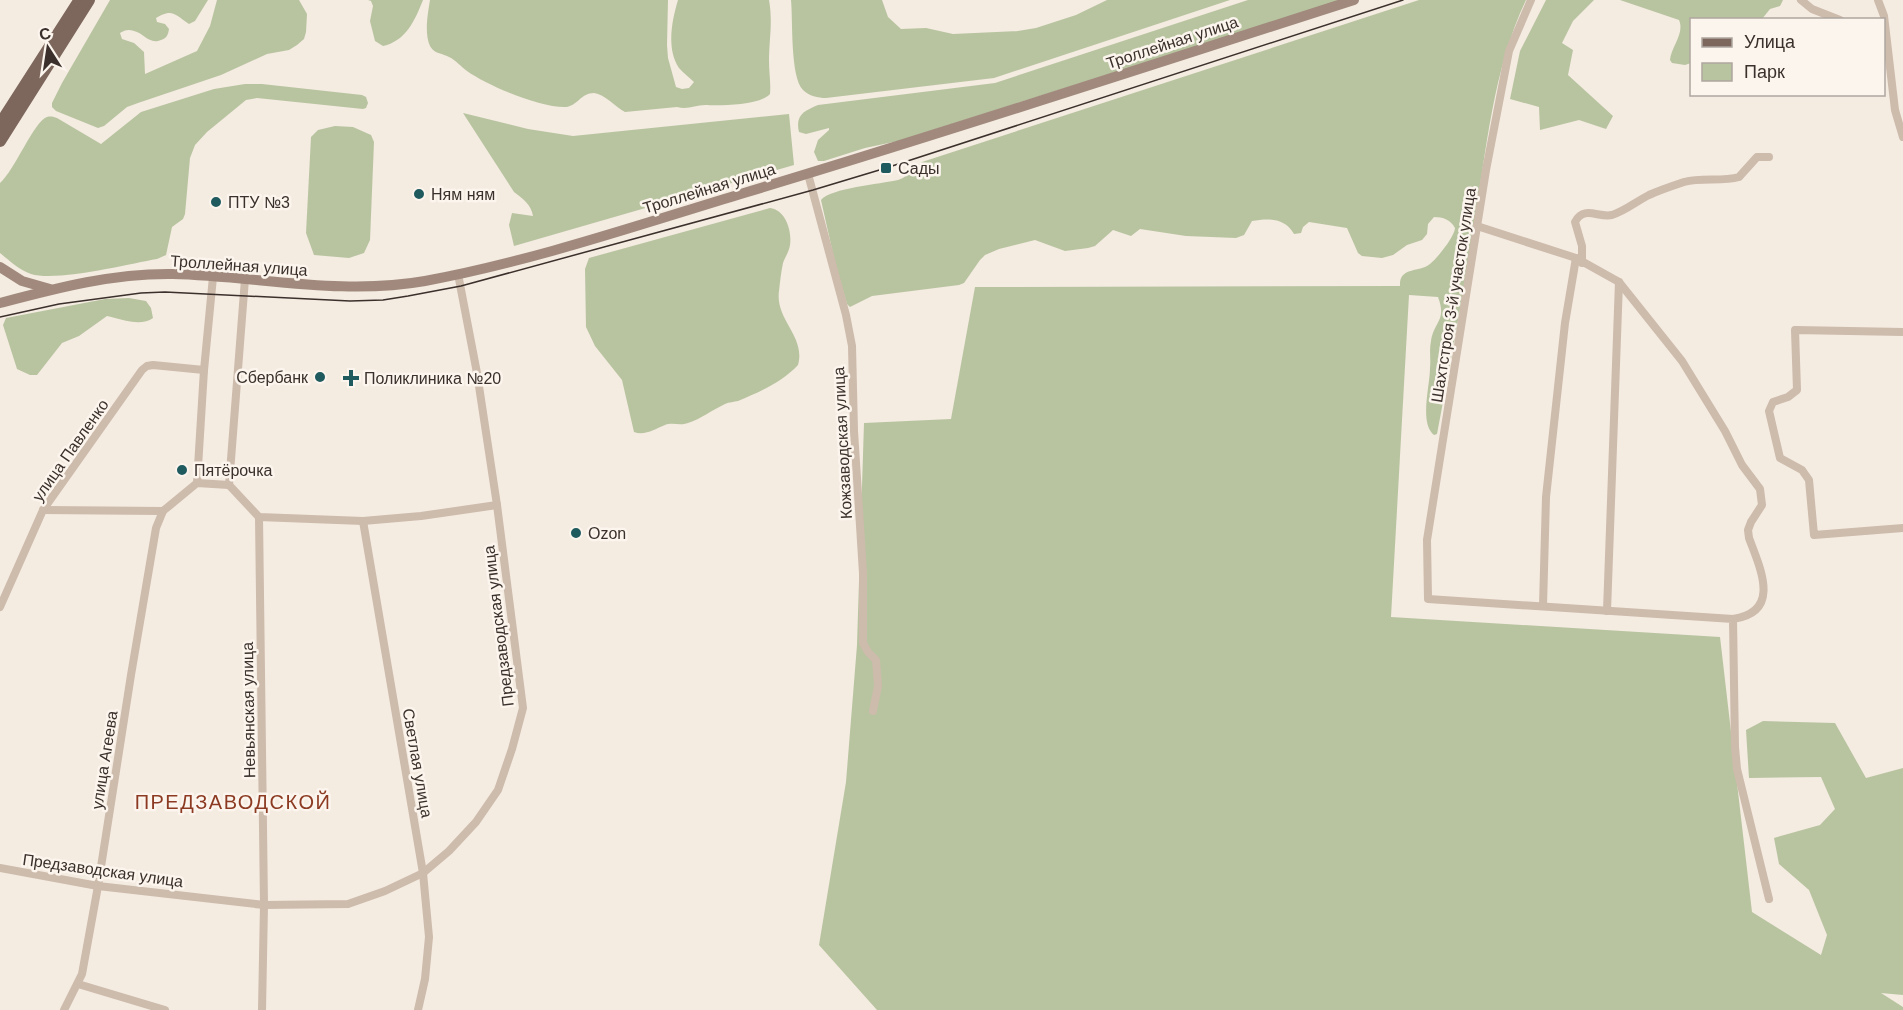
<svg xmlns="http://www.w3.org/2000/svg" width="1903" height="1010" font-family="Helvetica,sans-serif">
<rect width="100%" height="100%" fill="#f4ebe1"/>
<g fill="#b8c4a0">
<path d="M110,0h98l-13,21 -6,3c-14,-9 -16,-16 -33,-6l1,4 8,2 4,5c-1,6 -2,9 -8,11 -12,5 -17,-7 -27,-9 -6,-2 -9,-1 -14,2l2,6 12,4 10,9 1,22 52,-23 13,-25 7,-26h82l8,14 -1,18 -2,7 -7,6 -8,5 -22,4 -46,21 -83,28 -11,4 -23,19 -6,2 -42,-17 -4,-4v-4l10,-20z"/>
<path d="M368,0h55c-8,20 -17,41 -40,46l-8,-5 -5,-20 3,-15 -2,-5z"/>
<path d="M430,0h238l-1,45 1,13 8,29 6,2 7,-1 5,-6c-5,-5 -11,-9 -15,-14 -13,-19 -7,-48 -1,-68h91c4,23 0,39 0,61 0,12 2,22 1,33 -10,11 -50,12 -65,11 -10,0 -17,5 -28,2l-52,5c-10,-5 -20,-18 -31,-19 -13,0 -17,13 -28,14 -25,1 -78,-21 -99,-36 -6,-4 -11,-11 -18,-14 -7,-4 -15,-3 -19,-11 -6,-13 -2,-33 0,-46z"/>
<path d="M791,0h91l6,17 13,12 25,-1 27,6 65,-3 18,-3 40,-13 31,-15h123l-236,78 -168,20c-8,0 -17,-2 -23,-8 -13,-13 -10,-70 -12,-90z"/>
<path d="M1248,0h95l-445,141 -33,7 -41,13h-6l-4,-9 4,-12 11,-10v-2l-23,6 -7,-2c-4,-17 5,-21 19,-27l177,-22z"/>
<path d="M1419,0h107c-33,69 -40,151 -52,227 -11,69 -24,138 -37,207l-3,1c-15,-12 -4,-49 -4,-67 1,-9 -1,-18 1,-27 3,-20 16,-20 7,-44l-29,-2 -18,322 329,20 32,275 69,43 6,-20 -18,-45 -30,-26 -5,-26 46,-13 15,-16 -14,-32 -72,1 -3,-48 17,-9 72,2 31,55 37,-10v227l-22,-2 22,14v3h-1026l-58,-65 27,-163 11,-137 7,-222 87,-4 24,-132 425,-1c-1,-18 16,-14 27,-20 8,-4 28,-30 28,-38 -4,-8 -12,-11 -21,-11l-6,7 -1,10 -5,6 -15,5 -14,10 -11,3 -20,-2 -4,-3 -11,-25 -38,-6 -6,5 -2,6 -7,1c-9,-16 -25,-16 -42,-13l-8,14 -8,3 -50,-2 -46,-7 -9,7 -18,-6 -18,16 -7,2 -23,3 -30,-11 -36,9 -14,6 -5,5 -16,23 -5,2 -79,10 -8,1 -22,11 -3,-3 -11,-37 -15,-67c10,-12 59,-16 77,-20l5,-2 19,-16z"/>
<path d="M1546,0h48l-21,21 -11,22 11,7 -5,25 45,41 -7,13 -27,-9 -39,10 -1,-23 -29,-8 10,-48z"/>
<path d="M1620,0h163l-3,6 -10,3 -8,10 -70,1 -1,43 -6,2 -13,-2 -2,-3c1,-13 15,-27 9,-40z"/>
<path d="M245,84h17l100,11 4,2 2,6 -2,5 -3,1 -106,-11 -11,2 -39,32 -12,13 -5,13 -5,56 -2,5 -11,8 -6,28 -9,4c-29,5 -100,23 -126,15 -12,-4 -21,-13 -31,-21v-70c15,-13 34,-62 47,-66 4,-1 7,0 10,1l44,26 40,-32 73,-23z"/>
<path d="M463,113l65,16 45,7 216,-22 5,51 -280,81 -5,-21 3,-12 21,3c-2,-12 -10,-17 -19,-24z"/>
<path d="M335,126l18,1 18,8 3,7 -4,98 -6,13 -15,5 -35,-3 -8,-22 5,-96 7,-7z"/>
<path d="M770,208c16,2 22,23 20,37 -1,7 -5,12 -7,18 -2,9 -3,19 -4,28 -4,29 27,45 19,74 -16,17 -38,27 -60,36 -4,1 -9,1 -13,3 -13,6 -24,15 -37,19 -8,3 -16,-1 -23,2 -10,4 -20,11 -31,7l-12,-52 -27,-34 -9,-19 -1,-58 4,-11z"/>
<path d="M129,298l17,3 5,7 2,10c-12,9 -33,1 -46,-2l-28,20 -17,7 -25,32h-7l-13,-6 -14,-44 3,-7 99,-19z"/>
</g>
<g fill="none" stroke-linecap="round" stroke-linejoin="round">
<g stroke="#cdbbac" stroke-width="8">
<path d="M1531,0l-22,51 -23,119 -59,370 1,59 305,20 2,128 2,22 32,130"/>
<path d="M1801,0l11,9 28,11"/>
<path d="M1878,0l6,16 11,94 8,27"/>
<path d="M808,174l38,141 6,31 2,85 9,142v70l5,9 8,8 2,26 -5,25"/>
<path d="M1477,226l99,32 43,24 63,79 43,70 17,34 18,24 2,16 -11,17 -3,8 1,8c11,30 33,74 -16,81"/>
<path d="M1582,263v-17l-7,-24c9,-17 23,-4 37,-7 13,-4 25,-14 37,-20 11,-5 23,-9 35,-13 18,-5 38,0 55,-5l18,-20h12"/>
<path d="M1903,332l-108,-2 2,60 -9,7 -15,5 -4,9 11,47 22,12 7,10 5,55 89,-7"/>
<path d="M197,483l7,-113 9,-93"/>
<path d="M229,485l16,-206"/>
<path d="M43,510l120,1 34,-28 32,2 30,32 104,4 58,-5 76,-11"/>
<path d="M259,517l5,388 -2,105"/>
<path d="M363,521l60,352 6,64 -4,42 -7,31"/>
<path d="M1543,606l3,-109 19,-174 11,-65"/>
<path d="M0,607l43,-97 99,-140 5,-4 6,-1 51,5"/>
<path d="M1607,611l12,-329"/>
<path d="M0,868l98,18 166,19 84,-1 37,-13 38,-18 26,-22 27,-29 22,-32 14,-41 11,-41 -26,-203 -20,-132 -19,-99"/>
<path d="M78,984l87,26"/>
<path d="M64,1010l18,-36 16,-88 33,-211 25,-147 7,-17"/>
</g>
<g stroke="#a18a7d" stroke-width="10">
<path d="M0,267l22,14 28,8"/>
<path d="M0,303c57,-15 113,-30 173,-29 84,2 168,22 252,7 108,-20 213,-56 319,-88 204,-61 407,-128 610,-193"/>
</g>
<g stroke="#7d675c" stroke-width="12">
<path d="M0,124l79,-123"/>
<path d="M0,141l89,-141"/>
</g>
<path stroke="#3b302b" stroke-width="1.5" d="M0,317l59,-13 82,-11 24,-1 185,9 33,-1 25,-4 53,-10 352,-96 73,-22 517,-168"/>
</g>
<g fill="#1f5a5e" stroke="#fbf5ee" stroke-width="2">
<rect x="880" y="162" width="12" height="12" rx="3"/>
<circle cx="419" cy="194" r="6"/>
<circle cx="216" cy="202" r="6"/>
<circle cx="320" cy="377" r="6"/>
<path d="M348 369h6v6h6v6h-6v6h-6v-6h-6v-6h6z"/>
<circle cx="182" cy="470" r="6"/>
<circle cx="576" cy="533" r="6"/>
</g>
<g text-anchor="middle" stroke-width="5" stroke-linejoin="round" paint-order="stroke">
<g font-size="16" fill="#3b302b" stroke="#fbf5ee">
<text transform="translate(1172 42) rotate(-18)" y="6">Троллейная улица</text>
<text transform="translate(709 188) rotate(-17)" y="6">Троллейная улица</text>
<text transform="translate(239 265) rotate(4)" y="6">Троллейная улица</text>
<text transform="translate(1453 295) rotate(-81)" y="6">Шахтстроя 3-й участок улица</text>
<text transform="translate(842 443) rotate(-93)" y="6">Кожзаводская улица</text>
<text transform="translate(70 450) rotate(-55)" y="6">улица Павленко</text>
<text transform="translate(498 626) rotate(-97)" y="6">Предзаводская улица</text>
<text transform="translate(248 710) rotate(-91)" y="6">Невьянская улица</text>
<text transform="translate(104 760) rotate(-81)" y="6">улица Агеева</text>
<text transform="translate(418 763) rotate(80)" y="6">Светлая улица</text>
<text transform="translate(103 870) rotate(8)" y="6">Предзаводская улица</text>
</g>
<g font-size="16" fill="#3b302b" stroke="#fbf5ee" text-anchor="start">
<text x="898" y="174">Сады</text>
<text x="431" y="200">Ням ням</text>
<text x="228" y="208">ПТУ №3</text>
<text x="308" y="383" text-anchor="end">Сбербанк</text>
<text x="364" y="384">Поликлиника №20</text>
<text x="194" y="476">Пятёрочка</text>
<text x="588" y="539">Ozon</text>
</g>
<g font-size="20" letter-spacing="1.5" fill="#8c3b22" stroke="#fbf5ee">
<text x="233" y="809">ПРЕДЗАВОДСКОЙ</text>
</g>
</g>
<rect x="1690" y="18" width="195" height="78" fill="#fbf5ee" stroke="#aea6a0" stroke-width="1.5"/>
<rect x="1702" y="38" width="30" height="9" fill="#7d675c" stroke="#aea6a0" stroke-width="1.5"/>
<text x="1744" y="48" font-size="18" fill="#3b302b">Улица</text>
<rect x="1702" y="63" width="30" height="18" fill="#b8c4a0" stroke="#aea6a0" stroke-width="1.5"/>
<text x="1744" y="78" font-size="18" fill="#3b302b">Парк</text>
<g transform="translate(48 48) rotate(348)" stroke="#fbf5ee" stroke-width="4.5" paint-order="stroke">
<path d="M0-4.5L10 22L0 15L-10 22Z" fill="#3b302b"/>
<text y="-9" font-size="16" font-weight="bold" text-anchor="middle" fill="#3b302b">С</text>
</g>
</svg>
